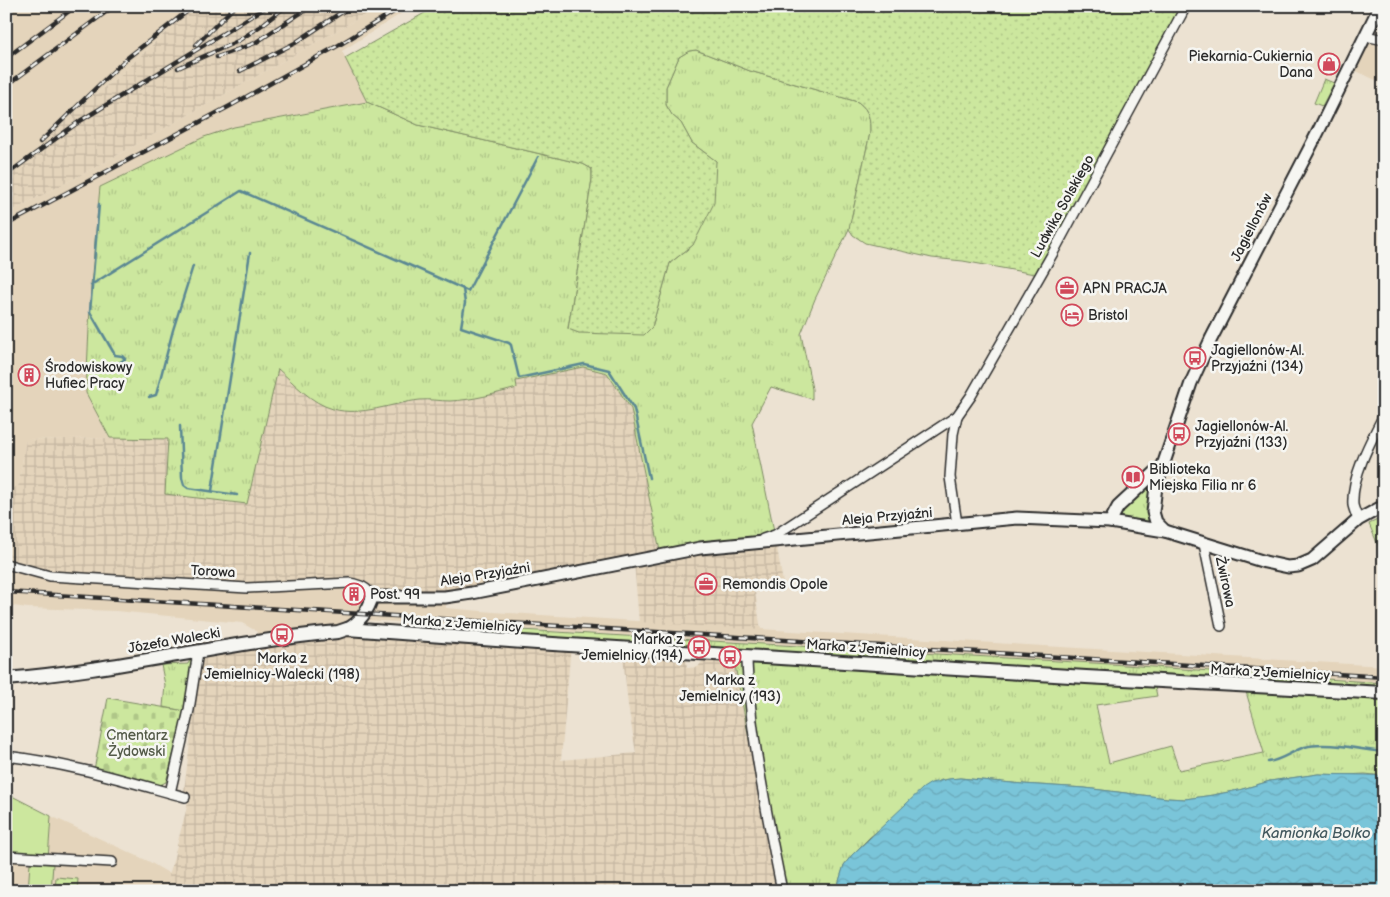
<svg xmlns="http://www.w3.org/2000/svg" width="1390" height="897" font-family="'Balsamiq Sans',sans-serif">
<defs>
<pattern id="industrial-grid" width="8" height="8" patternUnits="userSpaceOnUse" patternTransform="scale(1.25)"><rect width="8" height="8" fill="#e4d4bb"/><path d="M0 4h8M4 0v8" fill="none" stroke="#c4b6a1"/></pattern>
<pattern id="grass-tufts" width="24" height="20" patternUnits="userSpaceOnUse" patternTransform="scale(1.25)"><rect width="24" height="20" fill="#cce79e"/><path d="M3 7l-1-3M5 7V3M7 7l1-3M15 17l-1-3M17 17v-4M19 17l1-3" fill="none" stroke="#afc688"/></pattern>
<pattern id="forest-firs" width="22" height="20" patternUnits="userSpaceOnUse" patternTransform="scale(1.25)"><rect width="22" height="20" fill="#cce79e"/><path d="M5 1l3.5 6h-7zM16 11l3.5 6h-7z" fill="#afc688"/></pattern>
<pattern id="cemetery-stones" width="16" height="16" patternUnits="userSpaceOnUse" patternTransform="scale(1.25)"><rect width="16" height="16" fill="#cce79e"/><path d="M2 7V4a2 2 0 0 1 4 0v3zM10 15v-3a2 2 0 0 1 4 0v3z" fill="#afc688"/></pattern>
<pattern id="garden-dots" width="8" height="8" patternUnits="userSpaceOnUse" patternTransform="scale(1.25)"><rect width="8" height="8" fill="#cce79e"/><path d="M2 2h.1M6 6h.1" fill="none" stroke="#afc688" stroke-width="1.8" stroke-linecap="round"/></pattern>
<pattern id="water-waves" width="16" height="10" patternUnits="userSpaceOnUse" patternTransform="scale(1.25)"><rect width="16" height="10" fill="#7ac5d9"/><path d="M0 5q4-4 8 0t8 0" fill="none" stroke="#6aa9ba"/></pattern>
</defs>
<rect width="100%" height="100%" fill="#ece2d2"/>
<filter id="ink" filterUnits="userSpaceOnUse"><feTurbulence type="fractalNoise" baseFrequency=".02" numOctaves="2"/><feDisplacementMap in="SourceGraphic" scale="10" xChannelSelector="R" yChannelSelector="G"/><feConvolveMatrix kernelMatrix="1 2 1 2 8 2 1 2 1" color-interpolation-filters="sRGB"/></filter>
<g filter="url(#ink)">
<g fill="#e4d4bb">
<path d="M6,6h188l-77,72 -29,21 -82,81z"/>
<path d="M380,6h33l-71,45 25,51 -133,25 -30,10 -104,50 -9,98 -5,108 24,45 -84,2 -8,47h-12v-273l94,-49z"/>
<path d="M1365,36l19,4v44l-34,-16z"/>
<path d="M6,564l333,19 106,14 1,11 47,4 315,20 576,34v17l-274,-19 -745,-44 -12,6 -92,14 -5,-9 -14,-8 -126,-12 -88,-3 -22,-3z"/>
<path d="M51,816l97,45 22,13 -5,17h-159v-35l42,2z"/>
</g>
<g fill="url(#industrial-grid)">
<path d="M194,6h186l-280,159 -94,49v-13l9,-5 -9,-16 82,-81 29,-21z"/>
<path d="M583,367l24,6 24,36 30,147 115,-15 7,42 -29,3 7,44 -122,-8 -5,-60 -162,31 -100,4 -13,-12 -94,2 -215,-11 -44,-12v-77h12l8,-47 84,-2 58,1 -2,55 81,10 31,-135 35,31 20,9 14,1h14l60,-10 29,1 67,-13 -1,-7z"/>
<path d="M313,634l258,11 -10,115 75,-7 -8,-48 -5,-49 63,3 1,9 11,-1 5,-7 31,3 44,228h-613l22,-84 2,-14 -5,-2 17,-140z"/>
</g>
<g fill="url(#grass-tufts)" stroke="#7c8964" fill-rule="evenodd">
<path d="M696,50l54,21 108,31c12,9 12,17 12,31l-21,96 -34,70 -14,35 11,55v10l-41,-12 -19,36 24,118 -115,15 -30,-147 -24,-36 -24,-6 -67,14 1,7c-22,6 -44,12 -67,13 -10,0 -20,-2 -30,-1 -28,3 -59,17 -87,9 -22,-6 -38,-25 -55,-40l-31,135 -82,-10 3,-55 -58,-1 -24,-45 5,-108 9,-98 104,-50 30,-10 133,-25 51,23 165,39 9,5v10l-24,149 84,-1 18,-64 23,-18 23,-84 -24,-18 -11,-20 -9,-8 -6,-10v-18l13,-30 10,-6z"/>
<path d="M1324,79l10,4 -12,23 -8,-3z"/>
<path d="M1161,467l-5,19 3,40 -49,-4z"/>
<path d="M469,627l641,37 274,19v93l-19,-2 -19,1 -28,-1 -48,7 -31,9 -26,5 -28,4 -18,-1 -82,-10 -62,-4 -63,-6 -19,2 -71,57 -18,18 -8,10 -8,26h-58l-45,-236 -265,-16zM1154,682l90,3 20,68 -85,17 -8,-24 -62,17 -13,-58 61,-9z"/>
<path d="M190,660h3l-8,51 -22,-4 2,-22 -4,-20 27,-1z"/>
</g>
<path fill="url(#forest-firs)" stroke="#7c8964" d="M1384,517v42l-15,-35z"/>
<path fill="url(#cemetery-stones)" stroke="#7c8964" d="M108,698l77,13 -19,71 -10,5 -62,-17z"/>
<path fill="url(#garden-dots)" stroke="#7c8964" d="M437,6h749l-146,269 -77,-14 -31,-3 -67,-15 -12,-8 -4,-6 21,-96c0,-14 0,-22 -12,-31l-108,-31 -54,-21 -7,1 -10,6 -13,30v18l6,10 9,8 11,20 24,18 -2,42 -21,42 -23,18 -18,64 -8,8 -65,-2 -11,-4 24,-150v-10l-9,-5 -165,-39 -51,-23 -22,-44z"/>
<g fill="#cce79e" stroke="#7c8964">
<path d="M6,793l45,23 -3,43 -42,-3z"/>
<path d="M30,863l23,1 -2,27h-23z"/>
<path d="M56,877l22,2 -1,12h-22z"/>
</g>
<path fill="url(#water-waves)" stroke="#5a8793" d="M1318,774c22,1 44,0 66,2v115h-548l8,-26 8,-10 71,-67 8,-5 18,-4 11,-1 63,6 62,4 82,10 18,1 28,-4 26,-5 31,-9z"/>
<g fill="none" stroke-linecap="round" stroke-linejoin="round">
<g stroke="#5a8793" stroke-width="2.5">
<path d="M99,204l-9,108 25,43 7,1 3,3 -9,6"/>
<path d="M91,285l150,-94 227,100 70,-134"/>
<path d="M463,289l2,14 -4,24 48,16 2,2 8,33 65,-14 25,6 25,39 15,69"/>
<path d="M149,397l7,-2 17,-65 20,-64"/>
<path d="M180,426l2,52 2,7 4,3 49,7"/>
<path d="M212,491l38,-238"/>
<path d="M1268,762c14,-2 24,-11 37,-15 21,-6 57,3 79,5"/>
</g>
<g stroke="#2b2b2b" stroke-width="12">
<g id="minor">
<path d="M1365,36l19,4"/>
<path d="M1358,520c-1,-4 -4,-10 -5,-15 -2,-28 18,-65 31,-90"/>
<path d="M957,524l-7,-47 3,-43 4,-18"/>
<path d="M763,539l12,-4 182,-119 14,-20 83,-145 132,-245"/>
<path d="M1204,544l17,82"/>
<path d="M6,564l44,12 197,12 103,-5c9,2 18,4 22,14"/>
<path d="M747,656c0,22 3,43 5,65 7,57 19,113 30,170"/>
<path d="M6,756c61,7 120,25 179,41"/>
<path d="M170,793l19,-83 9,-58"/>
<path d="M6,856l106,6"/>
</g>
</g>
<g stroke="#2b2b2b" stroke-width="15">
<g id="tertiary">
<path d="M1110,522l8,-15 43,-40"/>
<path d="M1165,531l-9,-9 -3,-10 3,-26 35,-103 20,-44 107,-207 62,-126"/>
<path d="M347,629c12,-6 22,-19 25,-32h73l27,-4 228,-45 317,-30 93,4 55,9 100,31 23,5 10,-1 14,-6 46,-40 20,-11 6,-1"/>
</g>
</g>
<g stroke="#2b2b2b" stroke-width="16">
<path id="secondary" d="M6,679c112,-9 220,-37 332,-47l9,-3 190,14 549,34 298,16"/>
</g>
<use href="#minor" stroke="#f6f6f2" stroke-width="9"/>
<use href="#tertiary" stroke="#f6f6f2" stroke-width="11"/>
<use href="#secondary" stroke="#f6f6f2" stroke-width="12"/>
<g stroke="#2b2b2b" stroke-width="4.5">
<g id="rail">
<path d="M196,45l39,-39"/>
<path d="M217,57l38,-14 56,-37"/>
<path d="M6,58l70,-52"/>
<path d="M178,68l60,-27 24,-16 24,-19"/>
<path d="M240,71l55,-28 56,-37"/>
<path d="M6,86l108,-80"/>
<path d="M40,142l86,-83 68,-53"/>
<path d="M6,175l74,-54 188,-115"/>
<path d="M6,225l224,-119 109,-61 64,-39"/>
<path d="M6,592l1378,85"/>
</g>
</g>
<use href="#rail" stroke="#f6f6f2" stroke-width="2.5" stroke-dasharray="8" stroke-linecap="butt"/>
</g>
</g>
<defs>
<g id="shop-ring" transform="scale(1.125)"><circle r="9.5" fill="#f6f6f2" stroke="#d1495b" stroke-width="1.5"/><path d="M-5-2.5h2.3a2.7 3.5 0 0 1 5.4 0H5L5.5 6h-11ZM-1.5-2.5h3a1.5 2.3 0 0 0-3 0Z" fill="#d1495b"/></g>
<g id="office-ring" transform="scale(1.125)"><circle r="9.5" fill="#f6f6f2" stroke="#d1495b" stroke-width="1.5"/><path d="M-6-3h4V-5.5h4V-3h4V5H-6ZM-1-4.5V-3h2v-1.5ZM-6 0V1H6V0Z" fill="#d1495b"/></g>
<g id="hotel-ring" transform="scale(1.125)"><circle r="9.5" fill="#f6f6f2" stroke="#d1495b" stroke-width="1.5"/><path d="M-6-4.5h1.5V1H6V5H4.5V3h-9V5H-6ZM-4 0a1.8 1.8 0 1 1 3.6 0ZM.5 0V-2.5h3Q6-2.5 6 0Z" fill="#d1495b"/></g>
<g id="bus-ring" transform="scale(1.125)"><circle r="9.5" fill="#f6f6f2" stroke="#d1495b" stroke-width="1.5"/><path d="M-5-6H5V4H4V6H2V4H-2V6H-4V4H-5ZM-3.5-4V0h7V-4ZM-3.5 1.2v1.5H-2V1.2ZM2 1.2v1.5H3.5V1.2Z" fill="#d1495b"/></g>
<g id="building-ring" transform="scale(1.125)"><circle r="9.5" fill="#f6f6f2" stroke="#d1495b" stroke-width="1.5"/><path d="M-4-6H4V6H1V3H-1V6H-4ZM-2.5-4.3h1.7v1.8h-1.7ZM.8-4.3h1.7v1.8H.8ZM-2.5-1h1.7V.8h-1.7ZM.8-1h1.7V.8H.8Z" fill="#d1495b"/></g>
<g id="library-ring" transform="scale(1.125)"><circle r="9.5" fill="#f6f6f2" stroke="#d1495b" stroke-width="1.5"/><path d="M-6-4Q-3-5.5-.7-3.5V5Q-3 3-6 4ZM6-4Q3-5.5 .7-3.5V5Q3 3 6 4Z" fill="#d1495b"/></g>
</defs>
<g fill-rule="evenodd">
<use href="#shop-ring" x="1329" y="64"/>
<use href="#office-ring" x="1067" y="288"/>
<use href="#hotel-ring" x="1072" y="315"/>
<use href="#bus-ring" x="1195" y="358"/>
<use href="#building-ring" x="29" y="375"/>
<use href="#bus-ring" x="1179" y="434"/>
<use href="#library-ring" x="1133" y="477"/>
<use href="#office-ring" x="706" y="584"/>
<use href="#building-ring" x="354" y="594"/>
<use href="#bus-ring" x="282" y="635"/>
<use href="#bus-ring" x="699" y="647"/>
<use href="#bus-ring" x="730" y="657"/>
</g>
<g text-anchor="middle" stroke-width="5" stroke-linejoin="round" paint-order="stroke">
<g font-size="14" fill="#2b2b2b" stroke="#f6f6f2" text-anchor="start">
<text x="1313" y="61" text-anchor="end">Piekarnia-Cukiernia<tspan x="1313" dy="16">Dana</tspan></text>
<text x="1083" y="293">APN PRACJA</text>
<text x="1088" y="320">Bristol</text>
<text x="1211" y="355">Jagiellonów-Al.<tspan x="1211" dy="16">Przyjaźni (134)</tspan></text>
<text x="45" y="372">Środowiskowy<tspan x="45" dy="16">Hufiec Pracy</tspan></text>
<text x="1195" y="431">Jagiellonów-Al.<tspan x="1195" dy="16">Przyjaźni (133)</tspan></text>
<text x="1149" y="474">Biblioteka<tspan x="1149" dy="16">Miejska Filia nr 6</tspan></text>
<text x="722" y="589">Remondis Opole</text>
<text x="370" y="599">Post. 99</text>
<text x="683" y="644" text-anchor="end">Marka z<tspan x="683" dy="16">Jemielnicy (194)</tspan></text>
<text x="282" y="663" text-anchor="middle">Marka z<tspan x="282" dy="16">Jemielnicy-Walecki (198)</tspan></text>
<text x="730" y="685" text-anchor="middle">Marka z<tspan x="730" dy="16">Jemielnicy (193)</tspan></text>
</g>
<g font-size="14" fill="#2b2b2b" stroke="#f6f6f2">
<text transform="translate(1062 206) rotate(-61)" y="5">Ludwika Solskiego</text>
<text transform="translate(1251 227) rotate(-63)" y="5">Jagiellonów</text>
<text transform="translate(887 516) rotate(-5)" y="5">Aleja Przyjaźni</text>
<text transform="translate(213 571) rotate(3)" y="5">Torowa</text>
<text transform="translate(485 574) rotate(-9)" y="5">Aleja Przyjaźni</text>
<text transform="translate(1226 582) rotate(78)" y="5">Żwirowa</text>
<text transform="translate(462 623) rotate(4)" y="5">Marka z Jemielnicy</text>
<text transform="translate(174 640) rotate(-10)" y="5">Józefa Walecki</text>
<text transform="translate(866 648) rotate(4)" y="5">Marka z Jemielnicy</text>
<text transform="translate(1270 672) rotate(3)" y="5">Marka z Jemielnicy</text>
</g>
<g font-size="14" fill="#535a48" stroke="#f6f6f2">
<text x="137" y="740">Cmentarz<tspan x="137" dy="16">Żydowski</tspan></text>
</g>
<g font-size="15" font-style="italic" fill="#43595f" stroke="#f6f6f2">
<text x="1316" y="838">Kamionka Bolko</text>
</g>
</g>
<rect width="1390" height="897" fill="none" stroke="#f6f6f2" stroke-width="25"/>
<rect x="12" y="12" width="1365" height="872" fill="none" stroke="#2b2b2b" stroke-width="2" filter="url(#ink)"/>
</svg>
